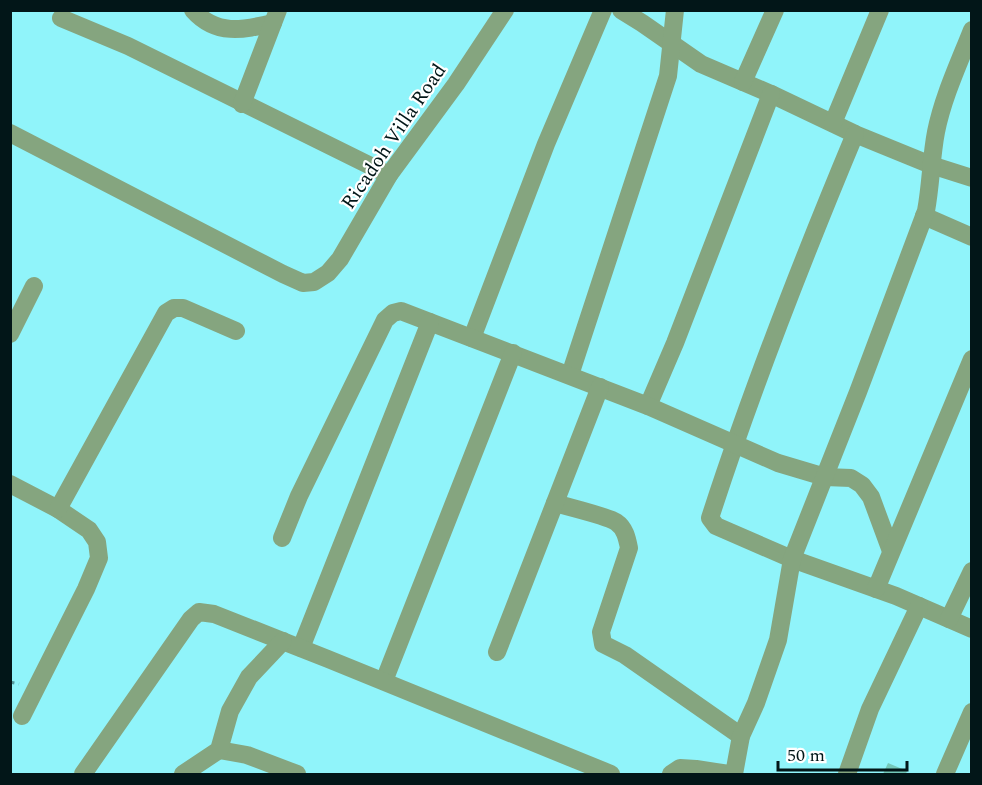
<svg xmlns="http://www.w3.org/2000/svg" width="982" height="785" font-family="Spectral,serif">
<rect width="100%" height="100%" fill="#90f4fa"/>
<path fill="#74c8b9" d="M888,763l19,8 -1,3h-23z"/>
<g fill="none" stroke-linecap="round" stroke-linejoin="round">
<path stroke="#55989c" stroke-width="3" stroke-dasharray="4.5 4.5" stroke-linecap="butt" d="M10,682l9,2"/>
<g stroke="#85a57f" stroke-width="18">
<path d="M193,10c23,26 50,20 80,13"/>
<path d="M621,10l21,13 59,41 70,30 84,40 76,31 41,13"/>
<path d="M61,18l67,28 261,129"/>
<path d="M743,82l32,-72"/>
<path d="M242,104l36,-94"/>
<path d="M833,123l47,-113"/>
<path d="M10,133l273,141 20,9 11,-1 14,-9 12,-14 49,-84 67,-91 49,-74"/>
<path d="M855,134c-53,127 -103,254 -145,384l6,8 76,33 104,37 76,33"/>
<path d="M924,216l48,21"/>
<path d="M10,334l24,-48"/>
<path d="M472,338l74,-194 57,-134"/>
<path d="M570,375l98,-299 7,-66"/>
<path d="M648,406l27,-63 96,-249"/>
<path d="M10,484l48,25 31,21 8,12 2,16 -13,31 -64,127"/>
<path d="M555,503c13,4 52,13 61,19 9,6 11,16 13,26l-28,84 2,12 22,11 116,81"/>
<path d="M58,509l108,-196 8,-5h9l53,23"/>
<path d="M282,538l17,-42 86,-176 8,-7 8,-2 247,95 130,57 47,14 26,1 11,7 9,12 20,54"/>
<path d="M876,589l96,-230"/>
<path d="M949,619l23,-48"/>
<path d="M301,648l129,-326"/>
<path d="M497,652l103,-265"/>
<path d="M384,681l129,-328"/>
<path d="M219,750l28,5 50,19"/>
<path d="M83,774l108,-155 8,-7 15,2 114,45 283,115"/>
<path d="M183,774l36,-24 11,-39 19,-34 34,-36"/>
<path d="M671,774l9,-6 16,1 33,5"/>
<path d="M734,774l7,-38 15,-33 22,-63 14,-81 66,-167 68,-181c5,-27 5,-53 10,-79 7,-35 23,-69 36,-102"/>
<path d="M847,774l23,-65 49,-103"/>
<path d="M945,774l27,-62"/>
</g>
</g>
<g text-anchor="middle" stroke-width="4.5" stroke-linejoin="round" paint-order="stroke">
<g font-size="20" fill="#021618" stroke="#fff">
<text transform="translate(393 136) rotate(-56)" y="7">Ricadoh Villa Road</text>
</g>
</g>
<rect width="982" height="785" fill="none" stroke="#021618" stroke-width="24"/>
<path d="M778 761v9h129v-9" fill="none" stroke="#021618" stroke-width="3"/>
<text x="787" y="761" font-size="18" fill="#021618" stroke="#ffffff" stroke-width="4.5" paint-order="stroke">50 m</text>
</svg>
